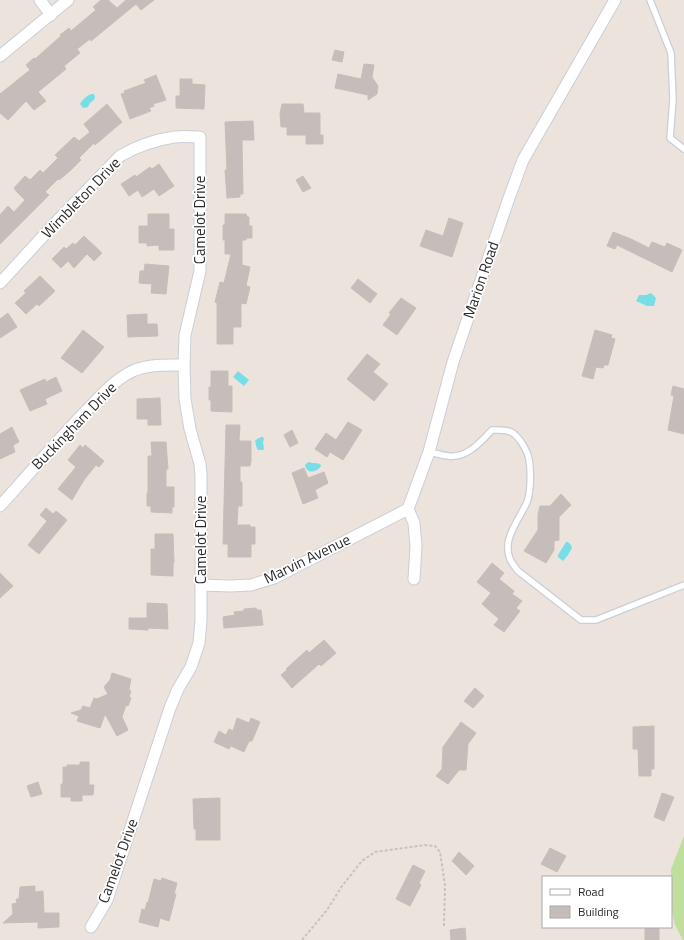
<svg xmlns="http://www.w3.org/2000/svg" width="684" height="940" font-family="'Titillium Web',sans-serif">
<rect width="100%" height="100%" fill="#ece3dd"/>
<path fill="#c0df9d" d="M684,836v104h-1l-8,-15 -4,-19v-37z"/>
<g fill="#77dee7">
<path d="M91,94h3l1,3 -1,3 -4,3 -2,4 -5,1 -3,-4c3,-5 6,-8 11,-10z"/>
<path d="M651,293l5,5 -2,8h-7l-11,-5 3,-6h7z"/>
<path d="M238,371l11,9 -5,6 -11,-9z"/>
<path d="M261,437h2l1,2 -1,3 1,7 -1,1h-4l-2,-1 -2,-8 2,-2z"/>
<path d="M309,462c4,2 8,0 12,3v1c-4,6 -14,9 -16,-1l2,-2z"/>
<path d="M566,542h2l3,3 1,3 -4,7 -5,6 -5,-4v-2z"/>
</g>
<g fill="#c4bdba" stroke="#c7beb7">
<path d="M101,0h7l9,8 9,-8h28l-13,10 -5,-6 -45,37 -1,-2 -13,10 3,4 -16,13 2,3 -28,23 8,9 -12,9 -8,-9 -18,19 -8,-7v-19l30,-24 -4,-5 8,-7 1,1 26,-23 -1,-1 9,-7 2,3 25,-21 -3,-3z"/>
<path d="M335,50l9,2 -2,10 -10,-2z"/>
<path d="M364,64l10,1 -2,12 6,9 -1,8 -9,6v-5l-33,-7 3,-14 23,5z"/>
<path d="M156,75l10,25 -13,4 1,2 -5,2 2,3 -21,8 -9,-25 4,-1 -1,-2 22,-8 -2,-3z"/>
<path d="M180,79h12v5l13,1 -1,24 -28,-1v-12h4z"/>
<path d="M107,104l15,18 -27,23 -1,-2 -15,15 2,2 -10,10 -12,10 -1,-1 -13,13 4,3 -49,49v-29l8,-9 6,6 11,-12 -8,-8 -3,-4 11,-12 5,4 10,-10 3,3 15,-15 -3,-3 19,-18 5,4 11,-9 -6,-8z"/>
<path d="M282,104h21l1,9h16v22h3v9h-17v-9h-19v-8h-6l-1,-13z"/>
<path d="M253,121l1,19h-12l1,54h-3v3l-13,1 -2,-28h2l-2,-48z"/>
<path d="M159,164l15,22 -15,10 -5,-7 -12,8 -4,-7 -9,6 -8,-12 14,-9 1,2 14,-10 2,2z"/>
<path d="M303,176l8,12 -8,4 -7,-12z"/>
<path d="M148,214h21v15h5v21h-15v-5l-12,1v-3h-8v-17h9z"/>
<path d="M225,214h21l1,3h2v9h3v12h-6v2h-4v25l8,2 -4,19 4,1 -4,17 -5,-1v24h-8v17h-16v-41l-2,-1 5,-20 4,1 7,-29h-6v-14h-2v-15h2z"/>
<path d="M449,218l14,5 -11,34 -32,-11 6,-16 17,6z"/>
<path d="M613,232l18,7 18,9 3,-6 13,5 2,-4 15,7 -10,22 -55,-27 -2,4 -8,-3z"/>
<path d="M84,236l18,17 -8,8 -7,-7 -13,14 -6,-7 -7,7 -9,-9 12,-12 2,2 7,-6 2,2z"/>
<path d="M145,264l24,2 -3,28 -15,-1 1,-9 -13,-1 1,-12h4z"/>
<path d="M40,276l15,15 -16,15 -2,-2 -11,10 -11,-11 11,-10 -2,-2z"/>
<path d="M358,279l19,15 -7,9 -19,-15z"/>
<path d="M401,298l15,10 -19,27 -14,-10 8,-11 -2,-1z"/>
<path d="M8,313l9,14 -17,11v-19z"/>
<path d="M147,314v10h10l1,12 -30,1 -1,-22z"/>
<path d="M83,330l21,17 -22,26 -21,-15z"/>
<path d="M595,330l17,5 -1,3 4,1 -7,26h-4l-1,3 -7,-1 -3,12 -11,-3z"/>
<path d="M367,354l13,10 -7,8 15,12 -14,17 -27,-22z"/>
<path d="M211,371h17v15h4v26l-21,-1v-11h-2v-13h2z"/>
<path d="M56,377l6,14 -17,8 2,5 -17,7 -10,-21 25,-11 1,3z"/>
<path d="M673,386l11,3v45l-16,-4 6,-34 -3,-1z"/>
<path d="M160,398l1,27h-13v-6h-11v-20z"/>
<path d="M348,422l14,8 -19,30 -13,-8 -3,5 -12,-8 11,-16 10,7z"/>
<path d="M226,425h14l-1,16h12v20l-1,5h-10v16h2v24h-4l-1,19h13v2h5v17h-4v13h-23v-13h-5z"/>
<path d="M12,427l7,15 -6,3 2,7 -15,7v-25z"/>
<path d="M292,430l6,13 -8,4 -6,-12z"/>
<path d="M151,442h15l2,27h-2v18h8v20h-2v6l-21,-1v-6h-4v-13h1v-37h4z"/>
<path d="M80,445l3,3 2,-3 19,16 -5,6 -3,-2 -12,15 -12,20 -14,-11 18,-22 -8,-7z"/>
<path d="M304,468l4,10 16,-6 4,11 -13,7 3,8 -15,6 -11,-31z"/>
<path d="M561,494l10,11 -12,12v23l-5,1v9l-8,13 -22,-12 14,-21v-16l2,-8h10z"/>
<path d="M46,508l7,6 3,-3 11,9 -28,34 -11,-9 19,-24 -7,-6z"/>
<path d="M155,534h18l1,29h-1v13l-22,-1v-26h4z"/>
<path d="M492,563l12,10 -5,6 15,12 -2,3 10,7 -6,7 4,3 -16,21 -10,-7 5,-6 -17,-15 9,-11 -14,-11z"/>
<path d="M0,573l13,13 -13,12z"/>
<path d="M147,603l20,1 1,25 -20,-1v2l-19,-1v-11h18z"/>
<path d="M256,608l1,2h4l2,15 -39,3 -1,-11 12,-2 -1,-3 10,-1v-2z"/>
<path d="M324,640l12,13 -15,13 -2,-2 -27,24 -11,-13 6,-5 -1,-1 21,-19 2,3z"/>
<path d="M112,673l19,6 -2,10 2,3 -2,4 2,2 -3,8 -2,-1 -4,12 6,13 -11,6 -12,-22 -5,14 -23,-7 2,-5 -8,-3 10,-3 2,-4 7,2 4,-10 3,1 11,-5 -4,-7 6,-7z"/>
<path d="M475,688l9,8 -11,12 -9,-7z"/>
<path d="M237,718l12,5 2,-5 9,4 -8,19h-3l-5,11 -13,-6 -2,3 -15,-7 5,-11 7,4 3,-6 4,2z"/>
<path d="M461,722l15,11 -8,11 -2,26h-7l-11,14 -12,-8 6,-7 1,-22z"/>
<path d="M654,726v43h-3v7h-12l-1,-27h-5v-22z"/>
<path d="M80,762h9v23h5l-1,10h-11v6h-11v-4h-10v-13h2v-17h4v-2h13z"/>
<path d="M38,782l4,12 -11,3 -4,-11z"/>
<path d="M662,793l12,4 -10,24 -10,-4z"/>
<path d="M220,798v42h-24v-11h-2l-1,-30z"/>
<path d="M550,848l16,8 -9,16 -16,-8z"/>
<path d="M459,852l15,14 -8,9 -14,-14z"/>
<path d="M413,865l12,6 -6,12 2,2 -11,21 -14,-7z"/>
<path d="M162,878l15,5 -3,11h2l-7,27 -9,-3 -2,9 -19,-5 3,-13 3,1 2,-8 1,1 6,-24 7,2z"/>
<path d="M35,886v6l8,-1 1,22h15v14l-21,1v-6l-35,1 10,-9 -1,-10 5,-1 -1,-4h3l1,-12z"/>
<rect x="645" y="927" width="14" height="13"/>
<path d="M465,928l1,12h-15l-1,-10z"/>
</g>
<g fill="none" stroke-linecap="round" stroke-linejoin="round">
<g stroke="#c9ced7" stroke-width="8">
<g id="service">
<path d="M650,0l21,53 2,46 -3,39 14,11"/>
<path d="M429,452c6,1 12,3 19,4 18,3 33,-14 44,-26 6,0 13,-1 19,2 8,4 16,18 18,27 2,11 2,33 -2,43 -5,12 -18,29 -19,42 -1,13 3,18 10,27l63,49h15l88,-35"/>
</g>
</g>
<g stroke="#c9ced7" stroke-width="13">
<g id="minor">
<path d="M40,0l11,15"/>
<path d="M0,56l68,-56"/>
<path d="M0,283l58,-63 62,-64c17,-10 35,-16 54,-19 9,-1 18,0 26,0v134l-15,64 -1,30 1,34 5,30 10,35 1,11v145l-2,23 -8,24 -13,22 -8,19 -63,192 -16,27"/>
<path d="M0,506c28,-31 55,-63 84,-93 16,-16 30,-34 51,-43 16,-6 32,-5 49,-5"/>
<path d="M414,579l2,-33 -2,-23 -6,-14 21,-57 24,-90 56,-164 14,-38 92,-160"/>
<path d="M201,585l29,1 21,-1 23,-7 134,-69"/>
</g>
</g>
<path stroke="#c3c3c3" stroke-width="2" stroke-dasharray="3 2" stroke-linecap="butt" d="M302,940l25,-30 15,-24 20,-25 13,-9 50,-7 10,1 5,6 5,33 -1,41"/>
<use href="#service" stroke="#fff" stroke-width="5.5"/>
<use href="#minor" stroke="#fff" stroke-width="11"/>
</g>
<g text-anchor="middle" stroke-width="3.5" stroke-linejoin="round" paint-order="stroke">
<g font-size="15" fill="#2a2a2a" stroke="#fff">
<text transform="translate(81 198) rotate(-46)" y="5">Wimbleton Drive</text>
<text transform="translate(200 220) rotate(-90)" y="5">Camelot Drive</text>
<text transform="translate(481 280) rotate(-71)" y="5">Marion Road</text>
<text transform="translate(74 426) rotate(-46)" y="5">Buckingham Drive</text>
<text transform="translate(201 540) rotate(-90)" y="5">Camelot Drive</text>
<text transform="translate(307 559) rotate(-26)" y="5">Marvin Avenue</text>
<text transform="translate(118 861) rotate(-70)" y="5">Camelot Drive</text>
</g>
</g>
<rect x="542" y="876" width="130" height="52" fill="#ffffff" stroke="#aaaaaa"/>
<rect x="550" y="889" width="20" height="6" fill="#ffffff" stroke="#aaaaaa"/>
<text x="578" y="896" font-size="12" fill="#2a2a2a">Road</text>
<rect x="550" y="906" width="20" height="12" fill="#c4bdba" stroke="#aaaaaa"/>
<text x="578" y="916" font-size="12" fill="#2a2a2a">Building</text>
</svg>
